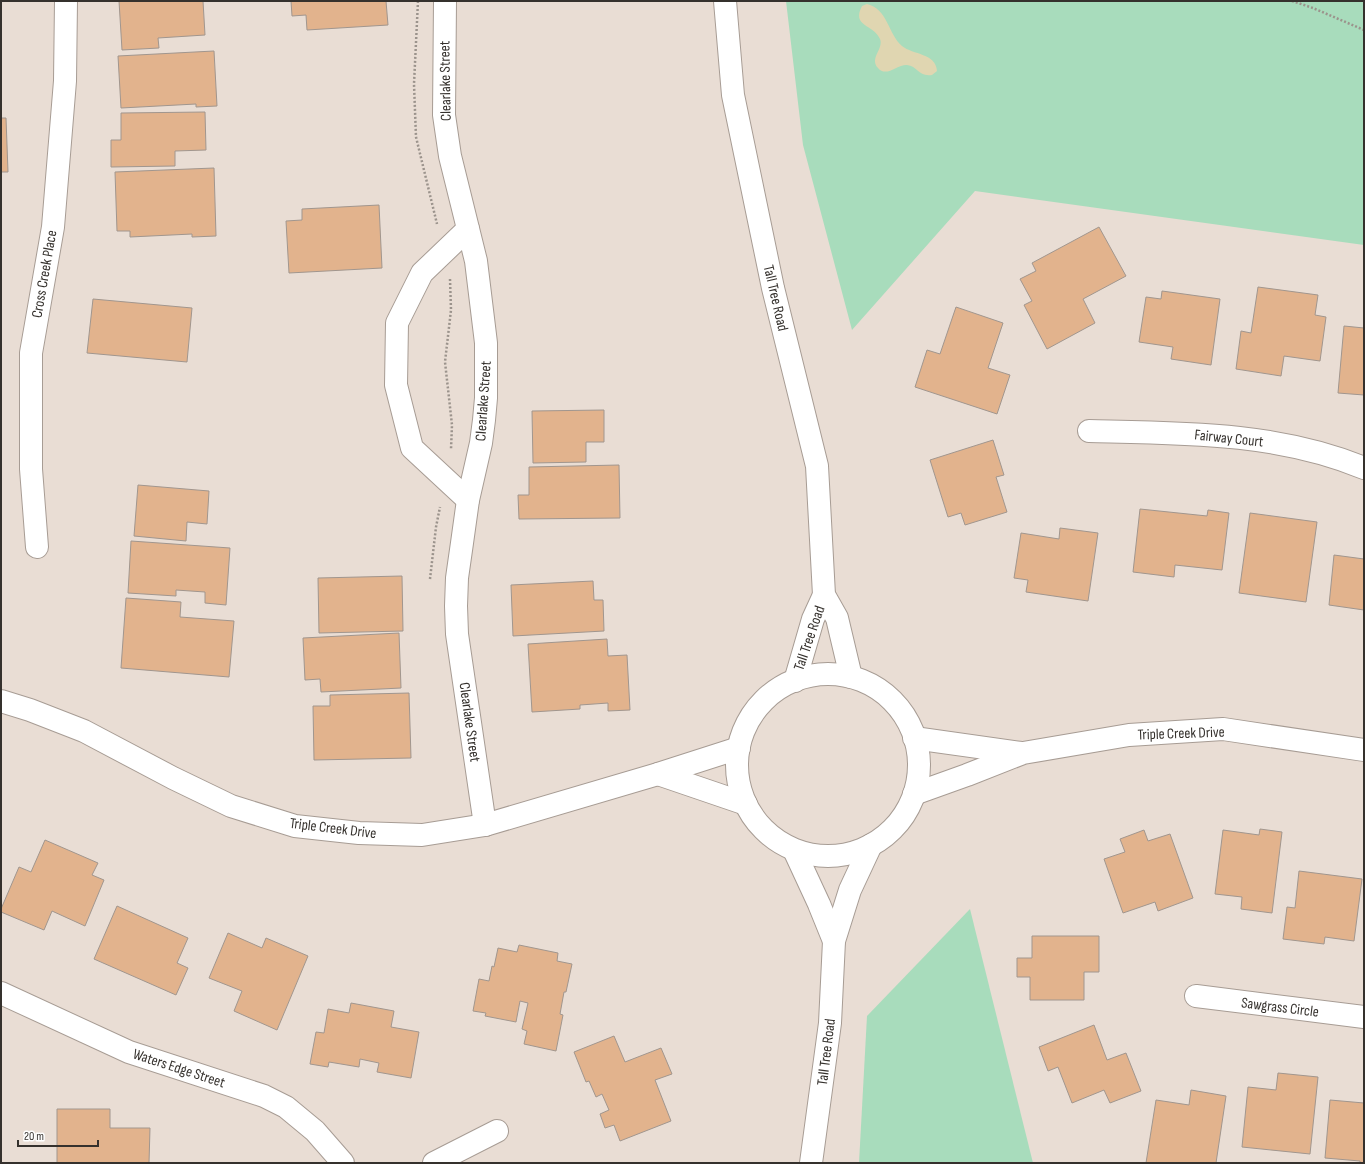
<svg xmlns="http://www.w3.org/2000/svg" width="1365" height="1164" font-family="'Sofia Sans Condensed',sans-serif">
<rect width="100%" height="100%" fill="#e9ddd4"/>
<g fill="#a8dcbc">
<path d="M786,1h578v244l-389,-54 -123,139 -49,-185z"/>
<path d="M970,909l63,254h-174l8,-147z"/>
</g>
<path fill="#e0d6b1" d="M867,4c21,5 21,30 35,42 11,9 34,7 35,25l-5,4c-14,2 -14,-9 -25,-10 -9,-1 -21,13 -29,3 -9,-10 6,-19 2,-29 -6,-15 -29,-12 -18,-33z"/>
<g fill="#e2b38d" stroke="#a1968e">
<path d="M119,1h84l2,34 -47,3 1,10 -37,2z"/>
<path d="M291,1h95l2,24 -81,5 -1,-15 -14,1z"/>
<path d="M214,51l3,55 -21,1v-3l-75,4 -3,-52z"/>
<path d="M205,112l1,38 -31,1v15l-64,1v-27h10v-27z"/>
<path d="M1,118h5l2,54h-7z"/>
<path d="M214,168l2,68 -24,1v-3l-62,3v-6h-13l-2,-59z"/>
<path d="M379,205l3,63 -93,5 -3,-52 16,-1v-11z"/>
<path d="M1099,227l27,49 -43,23 12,24 -48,26 -23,-44 8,-4 -12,-22 16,-8 -4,-8z"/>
<path d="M1258,287l60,8 -3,20 11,2 -6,44 -36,-5 -3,20 -45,-7 5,-38 10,2z"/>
<path d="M1162,291l58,8 -9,66 -40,-6 2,-12 -34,-5 7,-45 15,2z"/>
<path d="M93,299l99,9 -5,54 -100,-9z"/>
<path d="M956,307l47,16 -15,45 22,7 -13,39 -82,-27 12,-37 13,4z"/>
<path d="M1344,326l20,2v67l-26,-2z"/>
<path d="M604,410v32h-18v20l-53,1 -1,-52z"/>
<path d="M993,440l11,35 -8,2 11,35 -42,13 -4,-12 -13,4 -18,-57z"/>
<path d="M619,465l1,53 -101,1 -1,-24h11v-28z"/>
<path d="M138,485l71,6 -2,33 -20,-2 -1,19 -52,-5z"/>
<path d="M1140,509l67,7 1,-6 21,3 -7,57 -47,-5 -1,12 -41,-5z"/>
<path d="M1250,513l67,9 -11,80 -67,-9z"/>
<path d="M1060,528l38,5 -10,68 -62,-9 2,-12 -14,-2 7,-45 38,6z"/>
<path d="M131,541l99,7 -4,57 -21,-2v-11l-29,-2v6l-48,-3z"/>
<path d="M1334,555l30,4v51l-35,-5z"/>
<path d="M402,576l1,55 -84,2 -1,-55z"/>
<path d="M593,581l1,19h9l1,31 -91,5 -2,-51z"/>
<path d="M126,598l55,4 -1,15 54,4 -5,56 -108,-9z"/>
<path d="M399,633l2,55 -80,4 -1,-13 -15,1 -2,-42z"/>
<path d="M607,639l1,17 19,-1 3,55 -22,1v-8l-28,2v4l-48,3 -4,-68z"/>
<path d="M409,693l2,65 -97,2 -1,-54h17v-11z"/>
<path d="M1260,829l22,3 -10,81 -31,-4 1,-12 -27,-3 8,-64 36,5z"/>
<path d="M1144,830l4,11 22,-7 23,64 -35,13 -3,-9 -32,11 -19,-54 21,-7 -5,-13z"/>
<path d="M45,840l53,23 -6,12 12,5 -19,46 -33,-15 -8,19 -43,-18v-3l18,-42 12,5z"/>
<path d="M1299,871l63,8 -8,62 -29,-4 -1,7 -41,-5 4,-32 8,1z"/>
<path d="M117,906l71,32 -11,25 11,5 -12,27 -82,-36z"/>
<path d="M228,933l34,15 4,-10 42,18 -31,74 -43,-19 8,-20 -33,-13z"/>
<path d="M1032,936h67v36h-15v28h-54v-23h-13v-19h15z"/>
<path d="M519,945l39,8 -1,8 15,3 -6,28h-2l-4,22 3,1 -7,36 -32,-7 3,-13 -5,-2 6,-26 -8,-2 -4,21 -31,-6 1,-3 -13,-2 6,-32 10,2 3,-15 2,1 4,-19 19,4z"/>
<path d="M351,1003l43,8 -3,16 28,5 -8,46 -34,-6 2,-9 -19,-4 -1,8 -30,-5 -1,5 -18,-3 6,-32 8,1 4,-24 21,4z"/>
<path d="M1094,1025l13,35 19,-7 15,38 -31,12 -6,-13 -32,13 -14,-36 -10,4 -9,-24z"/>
<path d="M614,1036l11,26 36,-14 11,26 -17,6 16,41 -51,20 -6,-16 -9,3 -5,-14 9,-4 -7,-16 -6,3 -7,-16 -3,1 -12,-30z"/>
<path d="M1278,1073l40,4 -8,77 -68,-7 6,-60 28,3z"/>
<path d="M1191,1090l35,6 -10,67h-70l10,-63 33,5z"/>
<path d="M1330,1100l34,3v60h-4v-2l-35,-3z"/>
<path d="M57,1109h53v19h40l-1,35h-92z"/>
</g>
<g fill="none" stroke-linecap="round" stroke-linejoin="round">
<g stroke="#a79c94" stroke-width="24">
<g id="minor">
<path d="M445,1l-1,114 6,41 26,105 10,82v55l-2,22 -3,23 -13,57 -6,43 -5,35 -1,28 1,28 28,191"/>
<path d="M725,1l8,94 40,193 44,178 7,129 13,23 14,59"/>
<path d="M1089,431c93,2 188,1 275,37"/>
<path d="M468,500l-56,-52 -16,-63 1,-62 25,-50 46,-44"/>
<path d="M37,547l-6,-78v-116l22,-126 12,-146 1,-80"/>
<circle cx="828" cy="765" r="91"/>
<path d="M795,681l18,-62 11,-24"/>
<path d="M1,701l29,9 54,21 89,47 58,28 64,20 64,7 63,2 63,-10 173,-51 81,-26"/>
<path d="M914,738l107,15"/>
<path d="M658,774l88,30"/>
<path d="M914,794l53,-19 56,-22 106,-18 94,-6 141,21"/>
<path d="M794,850l25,54 15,37"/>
<path d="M1,993l128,59 135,44 22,11 29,24 28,32"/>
<path d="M1196,996l168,21"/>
<path d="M434,1163l63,-32"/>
<path d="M811,1163l19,-140 4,-82 16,-51 21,-45"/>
</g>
</g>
<g stroke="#9b938c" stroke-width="2.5" stroke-dasharray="2 2" stroke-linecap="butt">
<path d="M418,1l-4,83 2,53 21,87"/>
<path d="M1292,1l21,7 51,22"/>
<path d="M450,279l1,31 -6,52 7,63 -1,24"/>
<path d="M430,579l6,-52 4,-20"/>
</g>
<use href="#minor" stroke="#fff" stroke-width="22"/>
</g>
<g text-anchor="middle" stroke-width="3.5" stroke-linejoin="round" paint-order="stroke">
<g font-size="15" fill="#35312d" stroke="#fff">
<text transform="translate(445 81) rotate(-91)" y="5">Clearlake Street</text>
<text transform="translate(44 274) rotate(-80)" y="5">Cross Creek Place</text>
<text transform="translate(776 298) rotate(77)" y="5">Tall Tree Road</text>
<text transform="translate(483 401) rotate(-86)" y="5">Clearlake Street</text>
<text transform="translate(1229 438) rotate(6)" y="5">Fairway Court</text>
<text transform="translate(809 638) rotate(-71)" y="5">Tall Tree Road</text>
<text transform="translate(470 722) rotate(82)" y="5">Clearlake Street</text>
<text transform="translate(1181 733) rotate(-2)" y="5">Triple Creek Drive</text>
<text transform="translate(333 828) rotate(7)" y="5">Triple Creek Drive</text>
<text transform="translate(1280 1007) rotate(7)" y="5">Sawgrass Circle</text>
<text transform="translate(826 1052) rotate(-83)" y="5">Tall Tree Road</text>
<text transform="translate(179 1068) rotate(18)" y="5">Waters Edge Street</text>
</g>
</g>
<rect width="1365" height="1164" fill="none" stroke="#35312d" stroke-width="4"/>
<path d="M18 1140v6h80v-6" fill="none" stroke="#35312d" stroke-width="2"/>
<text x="24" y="1140" font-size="12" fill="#35312d" stroke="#ffffff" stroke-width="3" paint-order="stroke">20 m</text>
</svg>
